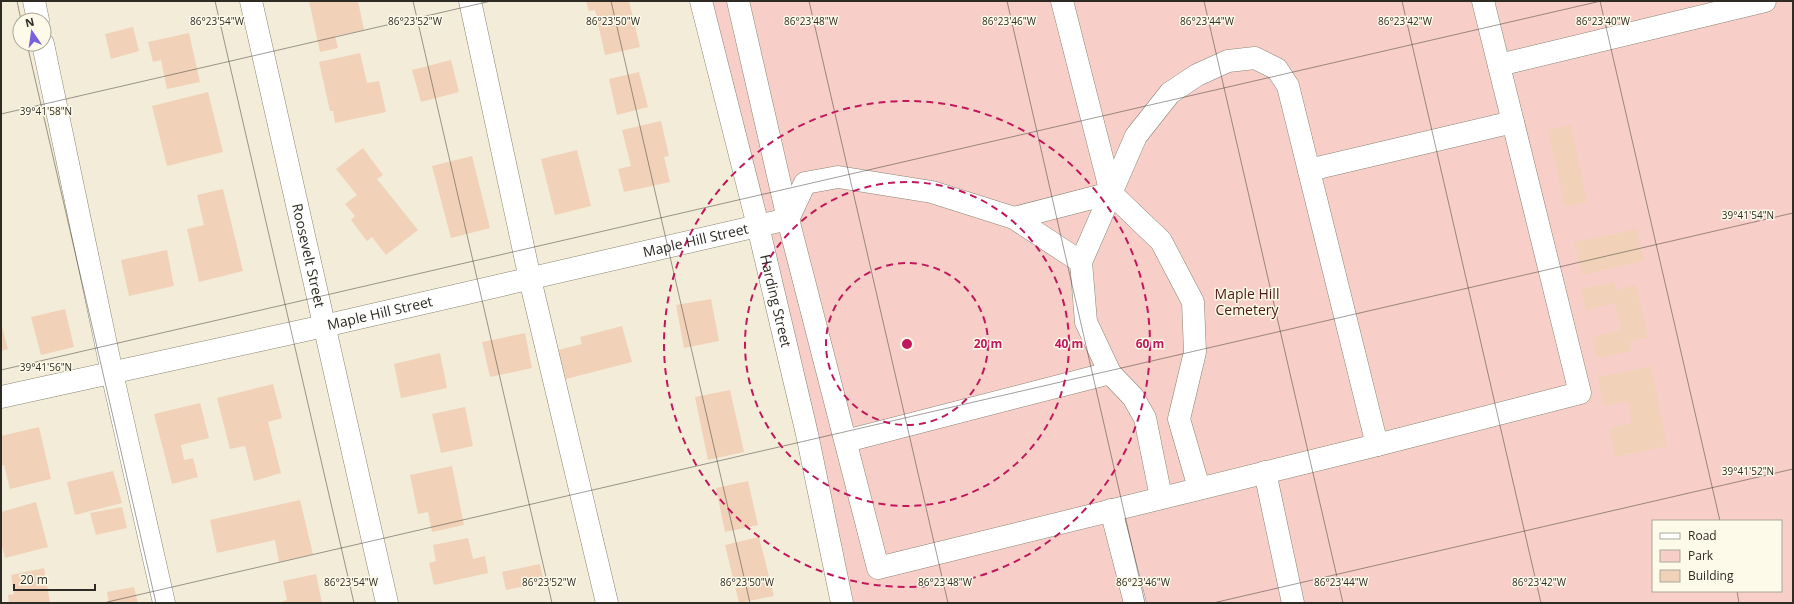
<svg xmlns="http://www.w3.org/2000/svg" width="1794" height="604" font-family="'Open Sans',sans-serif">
<rect width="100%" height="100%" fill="#f2ecd8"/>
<path fill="#f7cec8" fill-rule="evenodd" d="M701,1h1092v602h-956zM1653,521h128v70h-128z"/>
<g fill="#f1d2b9">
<path d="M309,1h49l6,29 -29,6 3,12 -18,4z"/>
<path d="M586,1h43l11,46 -35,8 -10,-45 -6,1z"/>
<path d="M133,27l6,24 -28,8 -6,-25z"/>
<path d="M189,33l11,49 -33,7 -6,-29 -8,2 -5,-20z"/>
<path d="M360,53l7,30 12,-2 7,31 -51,11 -2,-12h-3l-11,-49z"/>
<path d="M451,60l8,32 -38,10 -9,-32z"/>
<path d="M639,72l9,35 -31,8 -8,-36z"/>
<path d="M208,92l15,60 -56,14 -15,-60z"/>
<path d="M661,121l8,35 -5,1 6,25 -46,10 -6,-23 13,-3 -9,-36z"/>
<path d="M1571,125l16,77 -22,5 -17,-77z"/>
<path d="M363,148l20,27 -6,4 41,51 -32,25 -14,-18 -5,4 -16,-21 4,-4 -10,-12 12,-9 -21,-26z"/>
<path d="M577,150l14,56 -36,9 -14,-56z"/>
<path d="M472,156l18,72 -39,10 -19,-72z"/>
<path d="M223,189l20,82 -44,11 -12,-53 17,-4 -7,-30z"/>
<path d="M1637,229l7,32 -62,14 -8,-33z"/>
<path d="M167,250l7,36 -45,10 -8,-36z"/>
<path d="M1614,282l2,8 20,-5 12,52 -19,5 2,9 -34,7 -5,-21 29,-7 -6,-27 -29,7 -5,-21z"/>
<path d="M711,299l8,42 -35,7 -8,-43z"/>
<path d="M65,309l9,38 -33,8 -10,-38z"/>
<path d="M1,323l7,26 -7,2z"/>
<path d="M622,326l10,36 -66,17 -8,-29 24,-6 -2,-7z"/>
<path d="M525,333l7,35 -42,9 -8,-35z"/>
<path d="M440,353l7,35 -46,10 -7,-34z"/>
<path d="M1651,366l16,80 -52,11 -6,-29 23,-5 -4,-22 -24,5 -6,-29z"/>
<path d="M273,384l9,34 -14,4 13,51 -27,8 -9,-35 -15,3 -13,-51z"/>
<path d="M730,390l14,62 -36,8 -13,-63z"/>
<path d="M200,403l9,35 -28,7 3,15 9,-2 5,19 -26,7 -18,-70z"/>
<path d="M465,407l8,39 -32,7 -9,-39z"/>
<path d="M39,427l12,52 -41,10 -6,-24 -3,1v-30z"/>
<path d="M452,466l12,59 -32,7 -4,-20 -10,2 -8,-39z"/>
<path d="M113,471l9,32 -47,12 -8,-33z"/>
<path d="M748,481l10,44 -33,7 -9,-44z"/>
<path d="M300,500l13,54 -34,8 -4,-22 -58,13 -7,-33z"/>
<path d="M36,502l12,45 -43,11 -4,-16v-30z"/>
<path d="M122,507l5,21 -31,7 -6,-22z"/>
<path d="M759,537l15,59 -35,7 -14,-58z"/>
<path d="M468,538l5,21 12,-3 3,17 -54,12 -5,-22 7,-2 -3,-16z"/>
<path d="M540,564l4,18 -38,8 -4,-18z"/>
<path d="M44,568l6,35h-41l-1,-8 6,-1 -3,-19z"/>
<path d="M316,574l6,29h-44l9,-3 -4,-19z"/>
<path d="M134,587l4,16h-29l-2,-11z"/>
</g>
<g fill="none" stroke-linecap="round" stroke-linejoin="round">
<g stroke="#8a8573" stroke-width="23">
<g id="minor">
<path d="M34,1l4,19"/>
<path id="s1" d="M251,1l136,602"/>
<path d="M470,1l60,278 77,324"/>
<path id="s2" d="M701,1l57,225 49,208 35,169"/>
<path d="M738,1l50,218 90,349 499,-123 203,-52 -97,-392"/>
<path d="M43,44l69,329 52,230"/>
<path d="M1499,65l266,-64"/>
<path d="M1309,170l204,-48"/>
<path d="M1111,193l50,48 32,61 2,50 -16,67 20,69"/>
<path d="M1014,218l67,44"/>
<path d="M1110,373l23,24 12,21 16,79"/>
<path id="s3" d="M1,397l323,-71 464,-107 17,-36 33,-6 94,15 82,26 97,-25 -49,-192"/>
<path d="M846,441l264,-68 -24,-51 -5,-60 55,-126 34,-43 27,-18 31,-14 27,-3 22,11 11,17 89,359"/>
<path d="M1265,472l28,131"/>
<path d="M1111,510l24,93"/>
</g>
</g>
<use href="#minor" stroke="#fff" stroke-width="22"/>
</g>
<path fill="none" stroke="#2d2b23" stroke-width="1" stroke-opacity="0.45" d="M17,1l4,19M215,1l139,602M413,1l139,602M611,1l139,602M809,1l139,602M1007,1l138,602M1204,1l139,602M1402,1l139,602M1600,1l120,520M27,44l129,559M1,114l490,-113M1,370l1600,-369M1737,591l2,12M103,603l1690,-390M1213,603l580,-134"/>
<g fill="none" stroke="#c2185b" stroke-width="2" stroke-dasharray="7 5">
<circle cx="907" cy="344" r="81"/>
<circle cx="907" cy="344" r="162"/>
<circle cx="907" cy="344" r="243"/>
</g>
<g text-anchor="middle" stroke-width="3" stroke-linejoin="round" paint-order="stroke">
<g font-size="14" fill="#2d2b23" stroke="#fefaea">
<text dy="5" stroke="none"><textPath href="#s3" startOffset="712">Maple Hill Street</textPath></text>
<text dy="5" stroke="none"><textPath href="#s1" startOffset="261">Roosevelt Street</textPath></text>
<text dy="5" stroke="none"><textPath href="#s2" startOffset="309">Harding Street</textPath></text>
<text dy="5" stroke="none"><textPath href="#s3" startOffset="388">Maple Hill Street</textPath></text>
</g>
<g font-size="14" fill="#4b1814" stroke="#fefaea">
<text x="1247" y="299">Maple Hill<tspan x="1247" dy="16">Cemetery</tspan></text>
</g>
</g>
<g font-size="10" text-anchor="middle" fill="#2d2b23" stroke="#fefaea" stroke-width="3" stroke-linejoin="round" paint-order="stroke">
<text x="217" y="25">86°23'54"W</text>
<text x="415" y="25">86°23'52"W</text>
<text x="613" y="25">86°23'50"W</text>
<text x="811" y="25">86°23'48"W</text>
<text x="1009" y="25">86°23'46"W</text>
<text x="1207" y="25">86°23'44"W</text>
<text x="1405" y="25">86°23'42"W</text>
<text x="1603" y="25">86°23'40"W</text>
<text x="46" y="115">39°41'58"N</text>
<text x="1748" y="219">39°41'54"N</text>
<text x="46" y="371">39°41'56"N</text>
<text x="1748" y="475">39°41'52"N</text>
<text x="351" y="586">86°23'54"W</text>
<text x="549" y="586">86°23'52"W</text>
<text x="747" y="586">86°23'50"W</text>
<text x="945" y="586">86°23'48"W</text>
<text x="1143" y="586">86°23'46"W</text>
<text x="1341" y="586">86°23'44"W</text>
<text x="1539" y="586">86°23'42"W</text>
</g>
<circle cx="907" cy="344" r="6" fill="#c2185b" stroke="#fefaea" stroke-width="2"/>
<g font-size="12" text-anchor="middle" font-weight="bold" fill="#c2185b" stroke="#fefaea" stroke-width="3" stroke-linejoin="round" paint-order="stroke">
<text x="988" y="348">20 m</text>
<text x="1069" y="348">40 m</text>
<text x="1150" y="348">60 m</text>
</g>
<rect width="1794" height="604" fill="none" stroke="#2d2b23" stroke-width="4"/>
<rect x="1652" y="520" width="130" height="72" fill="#fefaea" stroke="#aaa79a"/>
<rect x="1660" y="533" width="20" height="6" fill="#ffffff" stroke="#aaa79a"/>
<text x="1688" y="540" font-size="12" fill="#2d2b23">Road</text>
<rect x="1660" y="550" width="20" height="12" fill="#f7cec8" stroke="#aaa79a"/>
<text x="1688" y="560" font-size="12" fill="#2d2b23">Park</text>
<rect x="1660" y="570" width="20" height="12" fill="#f1d2b9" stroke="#aaa79a"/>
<text x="1688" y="580" font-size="12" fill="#2d2b23">Building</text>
<g transform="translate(32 32) rotate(347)"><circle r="19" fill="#fefaea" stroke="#aaa79a"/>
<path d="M0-3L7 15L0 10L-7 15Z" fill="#7961dc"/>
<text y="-6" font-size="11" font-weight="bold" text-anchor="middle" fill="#2d2b23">N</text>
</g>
<path d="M14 584v6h81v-6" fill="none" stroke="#2d2b23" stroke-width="2"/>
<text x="20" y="584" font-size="12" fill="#2d2b23" stroke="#fefaea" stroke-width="3" paint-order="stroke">20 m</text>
</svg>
